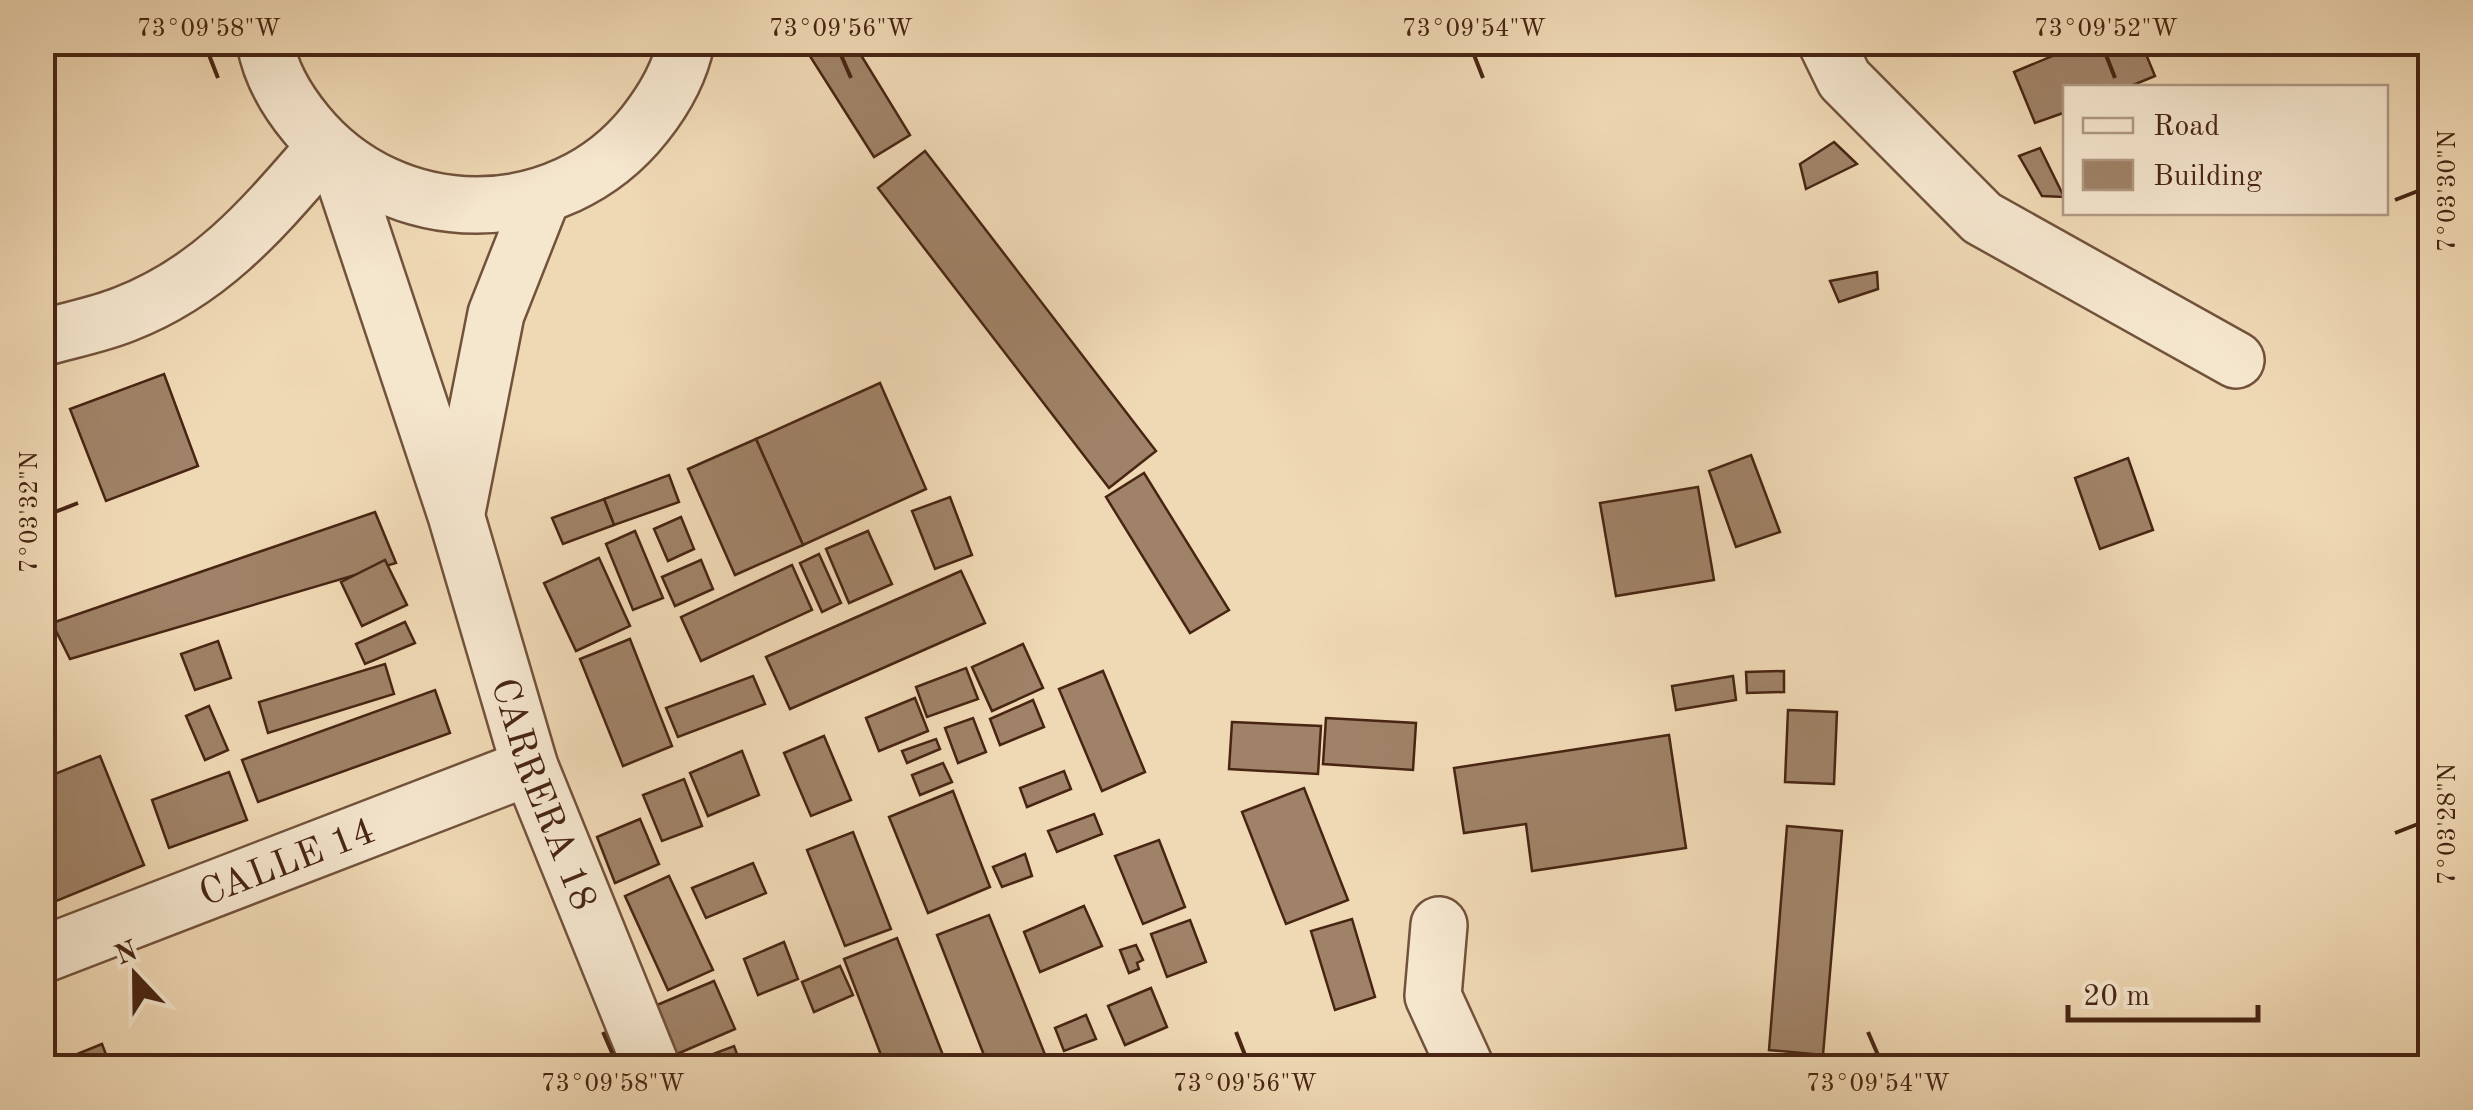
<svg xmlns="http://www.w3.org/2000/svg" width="2473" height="1110" font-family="'Old Standard TT',serif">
<rect width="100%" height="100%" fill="#efd8b4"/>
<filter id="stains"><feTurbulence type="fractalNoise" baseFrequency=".002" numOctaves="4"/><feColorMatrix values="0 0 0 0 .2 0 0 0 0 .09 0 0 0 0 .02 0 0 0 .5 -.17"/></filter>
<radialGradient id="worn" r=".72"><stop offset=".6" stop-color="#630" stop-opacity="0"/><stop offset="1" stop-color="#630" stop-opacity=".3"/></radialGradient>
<g fill="#9f8267" stroke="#482513" stroke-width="2.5">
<path d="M801,42h52l57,93 -36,22z"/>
<path d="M2086,42h55l14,34 -29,12h-60v24l-31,11 -21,-51z"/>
<path d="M1834,142l23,22 -51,25 -6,-25z"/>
<path d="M2040,148l24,49 -22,-1 -23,-40z"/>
<path d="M925,151l231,300 -47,37 -231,-300z"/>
<path d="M1877,272l1,17 -39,13 -9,-21z"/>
<path d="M164,374l34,92 -92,35 -36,-92z"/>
<path d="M880,383l46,106 -123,56 -47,-106z"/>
<path d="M756,439l47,106 -68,30 -47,-106z"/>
<path d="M1751,455l29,77 -44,15 -27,-76z"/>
<path d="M2128,458l25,72 -53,19 -25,-71z"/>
<path d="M1144,473l85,137 -39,23 -84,-136z"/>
<path d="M669,475l10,27 -65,23 -10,-26z"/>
<path d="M1698,487l16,93 -98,16 -16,-93z"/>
<path d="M950,497l22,58 -37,14 -23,-58z"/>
<path d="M604,499l10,26 -51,19 -11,-26z"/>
<path d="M375,512l21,51 -326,96 -18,-36z"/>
<path d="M681,517l13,32 -26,12 -14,-32z"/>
<path d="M635,531l28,67 -30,12 -27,-66z"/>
<path d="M868,531l24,53 -43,19 -23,-54z"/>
<path d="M819,554l22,49 -19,9 -22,-49z"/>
<path d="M599,558l31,68 -54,25 -32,-68z"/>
<path d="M385,560l22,45 -45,21 -21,-44z"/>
<path d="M701,560l12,29 -38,17 -13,-29z"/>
<path d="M792,565l20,45 -111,51 -20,-44z"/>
<path d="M961,571l24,52 -195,86 -24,-52z"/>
<path d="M405,622l10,21 -50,21 -9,-20z"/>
<path d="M630,639l42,107 -49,20 -43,-107z"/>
<path d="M218,641l13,37 -36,12 -14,-36z"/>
<path d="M1023,644l20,44 -51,23 -20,-44z"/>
<path d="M385,664l9,30 -126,39 -9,-31z"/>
<path d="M966,668l12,31 -51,18 -11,-30z"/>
<path d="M1103,671l42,101 -43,19 -43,-102z"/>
<path d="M1784,671v21l-37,1 -1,-21z"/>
<path d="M753,676l12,28 -87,33 -12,-29z"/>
<path d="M1733,676l3,24 -60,10 -4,-24z"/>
<path d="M435,690l15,43 -192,69 -16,-42z"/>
<path d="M915,698l13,33 -49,20 -13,-33z"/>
<path d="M1033,700l11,27 -44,18 -10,-26z"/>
<path d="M209,706l19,44 -23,10 -19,-44z"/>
<path d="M1788,710l49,2 -3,72 -49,-2z"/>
<path d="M973,718l13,34 -28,11 -13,-35z"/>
<path d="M1326,718l90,5 -3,47 -90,-6z"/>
<path d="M1232,722l89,4 -3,48 -89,-5z"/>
<path d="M1669,735l17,113 -154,23 -6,-47 -62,9 -10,-65z"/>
<path d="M824,736l27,64 -40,16 -27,-63z"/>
<path d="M936,739l4,10 -33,14 -5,-12z"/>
<path d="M742,751l17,44 -51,21 -18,-43z"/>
<path d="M100,756l44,109 -95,39 -7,-15v-110z"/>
<path d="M943,763l9,19 -32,13 -8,-20z"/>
<path d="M1064,771l7,18 -44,18 -7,-19z"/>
<path d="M229,772l18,48 -78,28 -17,-48z"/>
<path d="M684,779l18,47 -40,15 -19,-46z"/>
<path d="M1304,788l44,112 -62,24 -44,-112z"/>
<path d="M953,791l37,96 -62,26 -39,-96z"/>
<path d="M1094,814l8,20 -45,18 -9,-21z"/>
<path d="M640,819l19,45 -44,19 -18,-46z"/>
<path d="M1787,826l55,5 -19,224 -54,-5z"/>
<path d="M853,832l38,97 -46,17 -38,-96z"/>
<path d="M1159,840l26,67 -42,17 -28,-68z"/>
<path d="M1025,854l7,22 -30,11 -9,-20z"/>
<path d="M753,863l13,30 -60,25 -14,-30z"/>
<path d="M669,876l44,94 -45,20 -43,-94z"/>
<path d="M1084,906l18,40 -62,26 -16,-40z"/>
<path d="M989,915l57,142 -25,11h-32l-52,-133z"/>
<path d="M1352,919l23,78 -40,13 -24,-79z"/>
<path d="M1190,920l16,42 -39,15 -16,-43z"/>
<path d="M897,938l51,130h-62l-42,-109z"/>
<path d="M784,942l14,37 -40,16 -14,-36z"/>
<path d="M1136,945l7,15 -6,3 2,6 -10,4 -9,-23z"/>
<path d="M840,966l13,29 -39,17 -12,-30z"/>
<path d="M714,981l21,48 -58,25 -20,-49z"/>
<path d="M1151,988l16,39 -42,18 -17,-39z"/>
<path d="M1086,1015l10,24 -32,12 -9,-23z"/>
<path d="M102,1044l9,24h-68z"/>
<path d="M734,1046l8,22h-53l-2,-4z"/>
</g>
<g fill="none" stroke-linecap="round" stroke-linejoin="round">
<g stroke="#72523b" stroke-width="60">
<g id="minor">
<path d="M265,42c5,30 22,59 41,82 87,107 253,109 339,0 19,-24 35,-52 41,-82"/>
<path d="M1826,42l18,37 138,139 254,142"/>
<path id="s1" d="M337,157l119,358 74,252 122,301"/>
<path d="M42,338c27,-8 56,-13 83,-24 88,-34 140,-98 200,-167"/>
<path d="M457,512l39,-198 47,-119"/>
<path d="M1439,925l-6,71 33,72"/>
<path id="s2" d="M42,955l488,-188"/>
</g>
</g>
<use href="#minor" stroke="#f5e6ce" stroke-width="55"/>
</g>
<path fill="none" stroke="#482513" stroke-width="4" d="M209,55l9,23M841,55l10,23M1474,55l9,23M2106,55l9,23M2395,200l23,-9M55,512l23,-9M2395,833l23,-9M603,1032l10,23M1236,1032l9,23M1868,1032l10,23"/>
<g text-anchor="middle" stroke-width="10" stroke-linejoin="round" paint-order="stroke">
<g font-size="38" fill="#482513" stroke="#f5e6ce">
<text dy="13" stroke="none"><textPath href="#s1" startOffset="670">CARRERA 18</textPath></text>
<text dy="13" stroke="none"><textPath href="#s2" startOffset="262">CALLE 14</textPath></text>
</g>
</g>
<rect width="2473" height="1110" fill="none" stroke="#efd8b4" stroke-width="110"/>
<rect x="2063" y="85" width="325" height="130" fill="#f5e6ce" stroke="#b09983" stroke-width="2.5"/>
<rect x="2083" y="118" width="50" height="15" fill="#f5e6ce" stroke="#b09983" stroke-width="2.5"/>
<text x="2153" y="135" font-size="30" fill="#482513">Road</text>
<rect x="2083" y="160" width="50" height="30" fill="#9f8267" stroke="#b09983" stroke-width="2.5"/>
<text x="2153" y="185" font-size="30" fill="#482513">Building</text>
<g transform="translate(135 975) rotate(338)" stroke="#f5e6ce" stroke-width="8" paint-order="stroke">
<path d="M0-8L18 38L0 25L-18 38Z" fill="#482513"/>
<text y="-15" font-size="28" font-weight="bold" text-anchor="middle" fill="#482513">N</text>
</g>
<path d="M2068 1005v15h190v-15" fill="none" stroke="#482513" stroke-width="5"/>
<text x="2083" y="1005" font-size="30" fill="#482513" stroke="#f5e6ce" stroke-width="8" paint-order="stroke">20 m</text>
<rect x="55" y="55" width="2363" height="1000" fill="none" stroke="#482513" stroke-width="4"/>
<g font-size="25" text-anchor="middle" fill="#482513">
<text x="209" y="36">73°09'58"W</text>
<text x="841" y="36">73°09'56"W</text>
<text x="1474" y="36">73°09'54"W</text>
<text x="2106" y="36">73°09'52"W</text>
<text transform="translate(2446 191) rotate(-90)" y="9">7°03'30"N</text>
<text transform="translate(28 512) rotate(-90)" y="9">7°03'32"N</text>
<text transform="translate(2446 824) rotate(-90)" y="9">7°03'28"N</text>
<text x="613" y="1091">73°09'58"W</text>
<text x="1245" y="1091">73°09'56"W</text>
<text x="1878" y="1091">73°09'54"W</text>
</g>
<rect width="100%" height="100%" filter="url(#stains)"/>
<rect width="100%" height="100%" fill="url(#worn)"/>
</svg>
